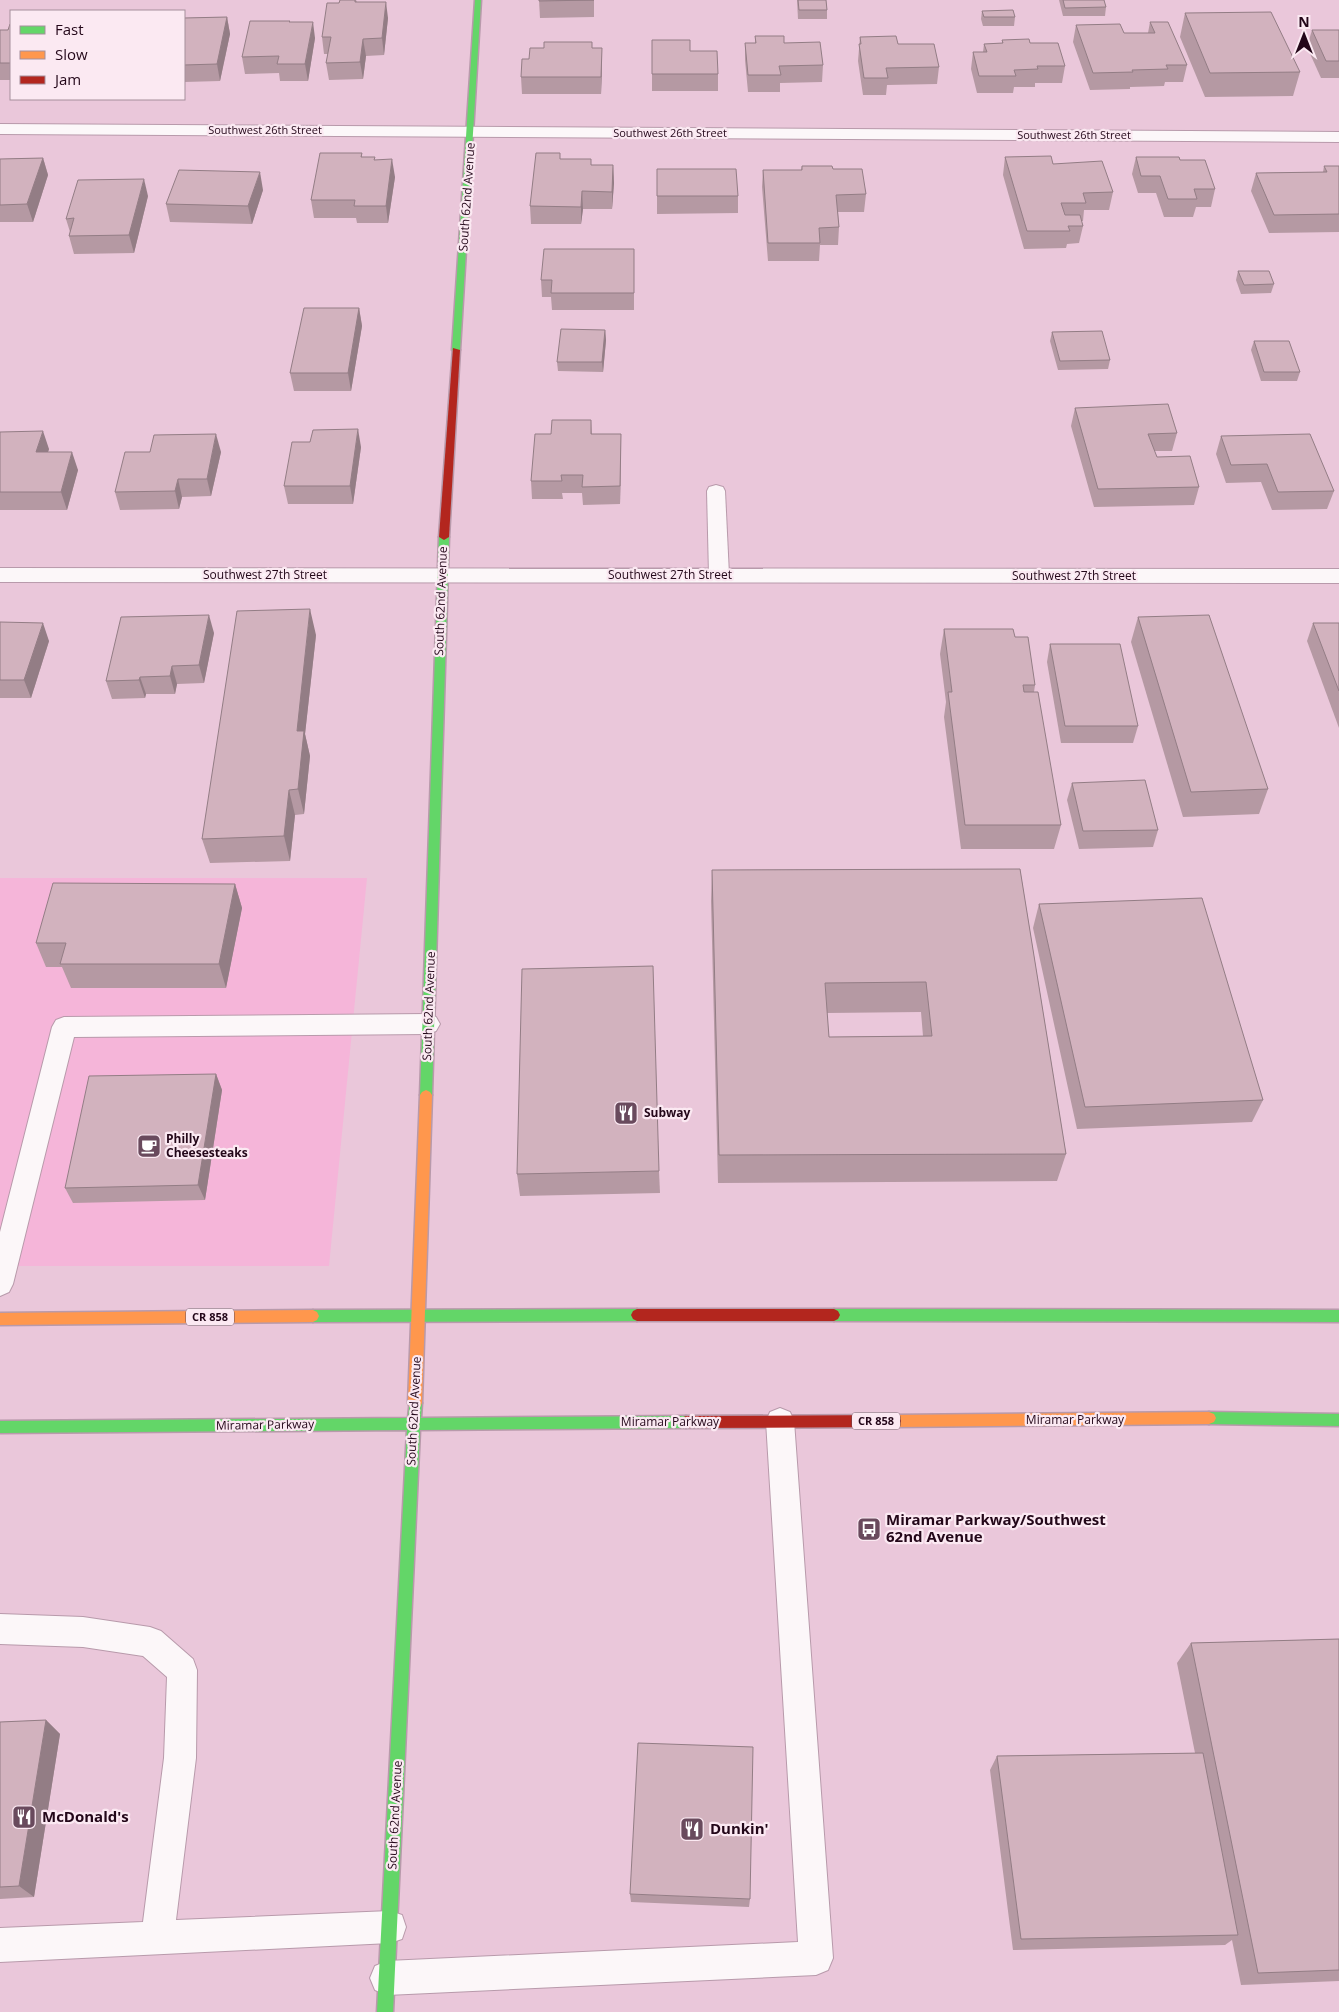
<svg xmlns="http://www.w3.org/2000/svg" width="1339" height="2012" font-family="'Open Sans',sans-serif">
<rect width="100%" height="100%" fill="#eac7da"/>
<path fill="#f5b5d9" d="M0,878h367l-38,388h-329z"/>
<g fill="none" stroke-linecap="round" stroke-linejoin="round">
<g stroke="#b89aab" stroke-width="2">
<g id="lane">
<path d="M716,485l7,2 2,4 4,84 -3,5 -7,1 -7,-1 -3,-5 -2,-84 2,-4z"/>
<path d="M428,1014l8,3 4,7 -4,7 -8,3 -354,3 -61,247 -4,8 -9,4v-64l52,-205 4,-7 8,-3z"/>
<path d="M780,1408l10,4 4,9 39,537 -5,12 -12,5 -429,20 -12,-5 -5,-12 5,-12 12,-5 411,-19 -32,-521 4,-9z"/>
<path d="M0,1614l83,3 67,10 11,4 32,28 4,11 -1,88 -20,162 214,-9 12,4 4,12 -4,12 -12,4 -390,19v-34l143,-6 21,-164 3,-81 -24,-21 -60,-9 -83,-3z"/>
</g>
</g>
<g stroke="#b89aab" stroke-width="2">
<g id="street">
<path d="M0,124l1339,8v10l-1339,-8z"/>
<path d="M0,568l1339,1v14l-1339,-1z"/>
</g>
</g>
<g stroke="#b89aab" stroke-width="3">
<g id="fast">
<path d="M475,0h6l-21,350 -4,2 -4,-2z"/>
<path d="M444,534l5,3 -17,558 -2,3 -4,2 -4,-2 -2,-3 19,-558z"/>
<path d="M637,1309l4,2 2,4 -2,4 -4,2 -324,1 -4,-2 -2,-4 2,-4 4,-2z"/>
<path d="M834,1309l505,1v12l-505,-1 -4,-2 -2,-4 2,-4z"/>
<path d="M415,1397l5,2 2,4 -1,15 265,-2 5,2 2,4 -2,4 -5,2 -266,2 -27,582h-16l30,-582 -407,3v-12l408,-3 2,-19z"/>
<path d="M1209,1412l130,2v12l-130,-2 -5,-2 -2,-4 2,-4z"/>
</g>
</g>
<g stroke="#b89aab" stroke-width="3">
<g id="slow">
<path d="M426,1090l4,2 2,3 -10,308 -2,4 -5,2 -5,-2 -2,-4 12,-308 2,-3z"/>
<path d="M313,1310l4,2 2,4 -2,4 -4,2 -313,3v-12z"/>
<path d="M1209,1412l5,2 2,4 -2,4 -5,2 -315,3 -5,-2 -2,-4 2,-4 5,-2z"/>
</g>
</g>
<g stroke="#b89aab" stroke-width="3">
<g id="jam">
<path d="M453,348l7,2 -11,187 -5,3 -5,-3z"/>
<path d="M637,1309h197l4,2 2,4 -2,4 -4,2h-197l-4,-2 -2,-4 2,-4z"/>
<path d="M894,1415l5,2 2,4 -2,4 -5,2 -208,1 -5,-2 -2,-4 2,-4 5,-2z"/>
</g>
</g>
<use href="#lane" fill="#fcf7f9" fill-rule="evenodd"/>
<use href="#street" fill="#fcf7f9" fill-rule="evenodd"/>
<use href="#fast" fill="#63d668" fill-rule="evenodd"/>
<use href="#slow" fill="#ff974d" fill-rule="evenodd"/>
<use href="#jam" fill="#b3261e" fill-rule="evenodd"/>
</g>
<g fill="#b599a3" fill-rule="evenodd">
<path d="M340,0h16l1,2 31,16 -4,37 -18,1 -3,23 -34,1 -3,-17 2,-9h-4l-2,-17 17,-34z"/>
<path d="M539,0h55v17l-54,1z"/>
<path d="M797,0h29l1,10v9h-29z"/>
<path d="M1059,0h45l2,7 -1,9h-42z"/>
<path d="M982,11l33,6 -1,9h-31l-2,-7z"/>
<path d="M1185,13l115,59 -7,24 -88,1 -25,-60z"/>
<path d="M227,17l3,17 -10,47 -36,1v-64z"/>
<path d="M290,22l25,16 -7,43h-28l-1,-8 -34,1 -3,-17z"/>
<path d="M1150,22l37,43 -4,17h-18l-1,4 -34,1v2l-40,1 -17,-48 3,-17 48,8h24z"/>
<path d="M11,24v56h-11v-50h8z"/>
<path d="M1312,30h27v48h-18l-14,-31z"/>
<path d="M755,36l29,7 39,22 -1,17 -42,1v9h-32l-3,-32v-17h10z"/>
<path d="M860,37l38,7 41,23 -2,17 -50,1 -1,10h-23l-5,-34z"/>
<path d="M652,40l38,11 28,23v17h-66z"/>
<path d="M1002,40l28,3 35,23 -3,17h-27v4h-21l-1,6h-36l-6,-24 2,-17h10l1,-8 18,-1z"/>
<path d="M592,42v6l10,17 -1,29h-79l-1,-17 8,-18 15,-11z"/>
<path d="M362,153v4l13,3 20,17 -7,46h-31l-1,-5h-42l-3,-18z"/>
<path d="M1005,157l48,7 60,28 -4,18h-25l-1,11h-2l2,5 -4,17 -12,1 -1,4 -42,1 -21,-74z"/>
<path d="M1136,157l44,3 35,29 -4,18h-15l-3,10h-29l-8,-24h-18l-6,-19z"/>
<path d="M43,158l5,17 -15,47h-33v-63z"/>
<path d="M560,159l32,6h21l1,18 -2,26h-29l-2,15h-50l-1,-18z"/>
<path d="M802,166l31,3 33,25 -2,18h-26l1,15 -1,18h-18l-1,16h-51l-6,-74 1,-17h38z"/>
<path d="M1324,166h15v66l-70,1 -18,-42 5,-18 67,-1z"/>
<path d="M657,169l81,27v17l-81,1z"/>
<path d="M263,190l-11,34 -82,-2 -4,-18z"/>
<path d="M148,196l-14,57 -60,1 -5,-18 1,-4 -4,-13z"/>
<path d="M634,267v43h-82l-1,-13h-9l-1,-17z"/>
<path d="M1238,271l36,13 -3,9 -30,1 -5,-14z"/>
<path d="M359,308l3,18 -11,65h-57l-4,-18z"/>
<path d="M605,330l1,10 -3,32 -45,-1 -1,-9z"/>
<path d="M1052,332l58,28 -2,9 -50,1 -8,-29z"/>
<path d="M1254,341l46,31 -3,9h-36l-10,-31z"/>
<path d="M1075,408l102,25 -5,18h-18l3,6 42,30 -5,18 -100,2 -23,-81z"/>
<path d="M591,420l1,14h29l-1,70 -37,1 -1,-12h-20l1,6h-31l-1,-18 20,-47z"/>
<path d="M0,432l49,17 -1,3 30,18 -11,40h-67z"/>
<path d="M1221,436l113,55 -7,18 -55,1 -11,-28 -35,1 -10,-29z"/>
<path d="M361,447l-8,57h-65l-4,-18z"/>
<path d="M221,452l-10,44 -29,1 -3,12 -59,1 -5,-18z"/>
<path d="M1138,617l130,172 -9,25 -76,3 -52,-175z"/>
<path d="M0,622l49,19 -18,57h-31z"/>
<path d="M1313,623h26v105l-32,-87z"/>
<path d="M944,629l71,8 20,48 -1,7 27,133 -7,24h-93l-17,-132 2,-15 -6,-48z"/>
<path d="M214,633l-10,50 -27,1 -2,10h-29l-1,4 -33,1 -6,-18z"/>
<path d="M316,635l-11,99 5,22 -6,58 -9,1 -5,46 -80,2 -8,-24z"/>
<path d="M1050,644l88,82 -5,17h-72l-14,-81z"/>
<path d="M1072,783l86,47 -5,17 -74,2 -12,-49z"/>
<path d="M1020,869l46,285 -9,27 -339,2 -7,-282 1,-31zM921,1012l2,24 -94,1 -2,-24z"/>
<path d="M235,884l7,24 -16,80h-155l-9,-21h-16l-10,-24z"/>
<path d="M1039,904l224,196 -11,22 -175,7 -44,-201z"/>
<path d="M216,1074l6,16 -17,110 -132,3 -8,-15z"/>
<path d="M659,1171l1,22 -140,3 -3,-22z"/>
<path d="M1339,1639v342l-98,4 -9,-45 -7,5 -212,5 -23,-180 7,-14 198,-3 -18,-90 14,-20z"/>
<path d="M46,1720l14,14 -26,163 -34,2v-177z"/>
<path d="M630,1894l120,5 -1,8 -118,-5z"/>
</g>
<g fill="#937d85">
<path d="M386,2l2,16 -4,37 -2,-17z"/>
<path d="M227,17l3,17 -10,47 -3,-17z"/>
<path d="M313,22l2,16 -7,43 -3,-17z"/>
<path d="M363,39l3,17 -3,23 -3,-17z"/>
<path d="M602,48v17l-1,29v-17z"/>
<path d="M43,158l5,17 -15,47 -6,-18z"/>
<path d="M392,159l3,18 -7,46 -2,-17z"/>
<path d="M613,165l1,18 -2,26v-17z"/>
<path d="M260,172l3,18 -11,34 -4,-18z"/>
<path d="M144,179l4,17 -14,57 -5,-18z"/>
<path d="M582,191l1,18 -2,15v-17z"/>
<path d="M359,308l3,18 -11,65 -3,-18z"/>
<path d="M605,330l1,10 -3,32 -1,-10z"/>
<path d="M358,429l3,18 -8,57 -3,-18z"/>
<path d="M43,431l6,18 -7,21 -6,-18z"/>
<path d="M216,434l5,18 -10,44 -4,-17z"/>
<path d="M621,434v18l-1,52v-18z"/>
<path d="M72,452l6,18 -11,40 -6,-18z"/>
<path d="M178,479l4,18 -3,12 -4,-18z"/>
<path d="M310,609l6,26 -11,99 5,22 -6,58 -6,-25 -1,-58z"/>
<path d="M209,615l5,18 -10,50 -5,-18z"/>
<path d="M43,623l6,18 -18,57 -7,-18z"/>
<path d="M172,666l5,18 -2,10 -5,-18z"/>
<path d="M140,677l6,17 -1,4 -6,-18z"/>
<path d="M289,790l6,25 -5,46 -6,-25z"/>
<path d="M235,884l7,24 -16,80 -7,-24z"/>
<path d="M216,1074l6,16 -17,110 -7,-15z"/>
<path d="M46,1720l14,14 -26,163 -15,-11z"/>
</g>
<g fill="#d2b2be" stroke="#937d85" fill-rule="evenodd">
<path d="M340,0h15v2h31l-4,36 -19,1 -3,23 -34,1 5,-26h-9l5,-34h12z"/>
<path d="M539,0h55l-55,1z"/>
<path d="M798,0h28l1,10h-28z"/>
<path d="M1063,0h41l2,7 -41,1z"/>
<path d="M1013,10l2,7h-31l-2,-6z"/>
<path d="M1271,12l29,60 -90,1 -25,-60z"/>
<path d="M227,17l-10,47 -33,1v-47z"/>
<path d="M250,21h40l-1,1h24l-8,42h-28l2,-8 -37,1z"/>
<path d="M1150,22h18l19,43h-21l2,4 -36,1 1,2 -40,1 -17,-48 44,-1 4,9h31z"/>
<path d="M10,24h1v39h-11v-33h8z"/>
<path d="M1312,30h27v31h-13z"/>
<path d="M755,36h29v7l36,-1 3,23 -44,1 2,9h-33l-3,-32h11z"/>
<path d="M896,36l2,8h36l5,23 -53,1 2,10h-24l-5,-34h2l-1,-7z"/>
<path d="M1029,39l1,4h28l7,23h-28l1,3 -24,1 2,6h-37l-6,-24h14l-3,-8 19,-1 -1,-3z"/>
<path d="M652,40h38v11h27l1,23h-66z"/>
<path d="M544,42h48v6h10l-1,29h-80l1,-18h7l1,-11h14z"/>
<path d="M320,153h42l-1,4h14l-1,3 18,-1 -6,47h-32l1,-6h-44z"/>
<path d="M536,153h24v6h31v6h22l-1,27 -30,-1 -1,16 -51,-1z"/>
<path d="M1051,156l2,8 49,-3 11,31 -30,1 3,10h-25l4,12h15l3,11h-15l2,5h-43l-22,-74z"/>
<path d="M1136,157h43l1,3h25l10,29h-21l3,10h-29l-8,-23h-19z"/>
<path d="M43,158l-16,46 -27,1v-46z"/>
<path d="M802,166h30l1,3h29l4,25 -30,1 3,32 -20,1 1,15h-52l-5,-73h39z"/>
<path d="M1324,166h15v48l-65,1 -18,-42 71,-1z"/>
<path d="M657,169h79l2,27h-81z"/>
<path d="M179,170l81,2 -12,34 -82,-2z"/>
<path d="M144,179l-15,56 -60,1 5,-18 -8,1 12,-39z"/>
<path d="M544,249h90v44h-83l1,-13h-11z"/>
<path d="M1238,271h31l5,13 -30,1z"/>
<path d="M304,308h55l-11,65h-58z"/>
<path d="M561,329l44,1 -3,32h-45z"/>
<path d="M1102,331l8,29 -50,1 -8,-29z"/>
<path d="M1254,341h35l11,31h-36z"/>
<path d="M1168,404l9,29 -29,1 9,23 33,-1 9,31 -101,2 -23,-81z"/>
<path d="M552,420h39v14h30l-1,52 -38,1 1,-12h-22l1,6h-31l4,-47h16z"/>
<path d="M358,429l-8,57h-66l8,-44h18l3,-12z"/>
<path d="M43,431l-7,21h36l-11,40h-61v-60z"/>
<path d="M216,434l-9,45h-29l-3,12 -60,1 10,-40h25l4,-17z"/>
<path d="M1310,434l24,57 -56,1 -11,-28 -36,1 -10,-29z"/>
<path d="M310,609l-13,122h7l-6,58 -9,1 -5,46 -82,3 35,-228z"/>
<path d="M209,615l-10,50 -27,1 -2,10 -30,1 -1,3 -33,1 15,-64z"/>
<path d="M1209,615l59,174 -77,3 -53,-175z"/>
<path d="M0,622l43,1 -19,57h-24z"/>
<path d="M1313,623h26v68z"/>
<path d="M944,629h69l2,8h13l7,48h-12l1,7h14l23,133h-96l-17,-133h4z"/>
<path d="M1050,644h70l18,82h-73z"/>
<path d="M1145,780l13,50 -75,1 -11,-48z"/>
<path d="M1020,869l46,285 -347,1 -7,-285zM926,982l6,54 -103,1 -4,-54z"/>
<path d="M53,883l182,1 -16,80h-159l6,-21h-30z"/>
<path d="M1202,898l61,202 -178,7 -46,-203z"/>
<path d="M653,966l6,205 -142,3 5,-205z"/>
<path d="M216,1074l-18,111 -133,3 24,-112z"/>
<path d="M1339,1639v331l-81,3 -67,-330z"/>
<path d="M46,1720l-27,166 -19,1v-165z"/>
<path d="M638,1743l115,4 -3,152 -120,-5z"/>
<path d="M1203,1753l35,182 -217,4 -24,-183z"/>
</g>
<defs>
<g id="restaurant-square" transform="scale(1.25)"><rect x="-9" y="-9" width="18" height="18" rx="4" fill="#694a5d" stroke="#fbe9f2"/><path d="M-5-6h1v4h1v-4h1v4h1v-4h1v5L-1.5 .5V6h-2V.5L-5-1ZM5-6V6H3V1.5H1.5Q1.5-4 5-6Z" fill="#fff"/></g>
<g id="cafe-square" transform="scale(1.25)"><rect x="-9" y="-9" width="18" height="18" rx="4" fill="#694a5d" stroke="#fbe9f2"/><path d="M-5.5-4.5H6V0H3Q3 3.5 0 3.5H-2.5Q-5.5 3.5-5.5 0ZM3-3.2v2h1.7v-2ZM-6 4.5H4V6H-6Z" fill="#fff"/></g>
<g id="bus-square" transform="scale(1.25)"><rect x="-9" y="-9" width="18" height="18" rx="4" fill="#694a5d" stroke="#fbe9f2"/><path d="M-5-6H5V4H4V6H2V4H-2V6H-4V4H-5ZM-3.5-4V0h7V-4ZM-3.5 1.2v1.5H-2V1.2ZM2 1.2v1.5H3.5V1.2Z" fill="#fff"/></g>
</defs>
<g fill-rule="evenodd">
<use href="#restaurant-square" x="626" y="1113"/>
<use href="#cafe-square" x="149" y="1146"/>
<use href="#bus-square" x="869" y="1529"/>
<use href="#restaurant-square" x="24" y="1817"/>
<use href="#restaurant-square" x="692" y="1829"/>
</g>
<g text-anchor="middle" stroke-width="4.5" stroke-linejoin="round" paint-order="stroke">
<g font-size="11" fill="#230719" stroke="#fbe9f2">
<text x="265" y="134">Southwest 26th Street</text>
<text x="670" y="137">Southwest 26th Street</text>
<text x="1074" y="139">Southwest 26th Street</text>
</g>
<g fill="#fbe9f2" stroke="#644b5a" stroke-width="1">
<rect x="186" y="1308.5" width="48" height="17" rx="4"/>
<rect x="852" y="1412.5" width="48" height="17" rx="4"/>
</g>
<g font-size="11" font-weight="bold" fill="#230719">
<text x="210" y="1321">CR 858</text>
<text x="876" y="1425">CR 858</text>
</g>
<g font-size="12" fill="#230719" stroke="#fbe9f2">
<text transform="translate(467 197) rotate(-86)" y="4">South 62nd Avenue</text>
<text x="265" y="579">Southwest 27th Street</text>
<text x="670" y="579">Southwest 27th Street</text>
<text x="1074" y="580">Southwest 27th Street</text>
<text transform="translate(441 601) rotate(-88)" y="4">South 62nd Avenue</text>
<text transform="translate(429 1006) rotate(-88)" y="4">South 62nd Avenue</text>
<text transform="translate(414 1411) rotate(-87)" y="4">South 62nd Avenue</text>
<text x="1075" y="1424">Miramar Parkway</text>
<text x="670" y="1426">Miramar Parkway</text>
<text transform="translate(265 1425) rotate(-1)" y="4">Miramar Parkway</text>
<text transform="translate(395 1815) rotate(-87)" y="4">South 62nd Avenue</text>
</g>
<g font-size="12" font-weight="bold" fill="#230719" stroke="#fbe9f2" text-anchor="start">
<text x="644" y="1117">Subway</text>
<text x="166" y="1143">Philly<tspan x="166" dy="14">Cheesesteaks</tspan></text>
</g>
<g font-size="15" font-weight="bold" fill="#230719" stroke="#fbe9f2" text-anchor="start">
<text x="886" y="1525">Miramar Parkway/Southwest<tspan x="886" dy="17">62nd Avenue</tspan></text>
<text x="42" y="1822">McDonald's</text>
<text x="710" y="1834">Dunkin'</text>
</g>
</g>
<rect x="10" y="10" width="175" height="90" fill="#fbe9f2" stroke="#a58f9b"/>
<rect x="20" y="26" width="25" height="8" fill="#63d668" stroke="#a58f9b"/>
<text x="55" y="35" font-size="15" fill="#230719">Fast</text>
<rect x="20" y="51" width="25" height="8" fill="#ff974d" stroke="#a58f9b"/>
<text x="55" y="60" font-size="15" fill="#230719">Slow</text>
<rect x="20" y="76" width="25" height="8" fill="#b3261e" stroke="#a58f9b"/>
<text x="55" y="85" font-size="15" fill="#230719">Jam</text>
<g transform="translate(1304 35)" stroke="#fbe9f2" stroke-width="4" paint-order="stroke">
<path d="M0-4L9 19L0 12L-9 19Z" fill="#230719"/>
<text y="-8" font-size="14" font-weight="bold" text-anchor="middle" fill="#230719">N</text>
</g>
</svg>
